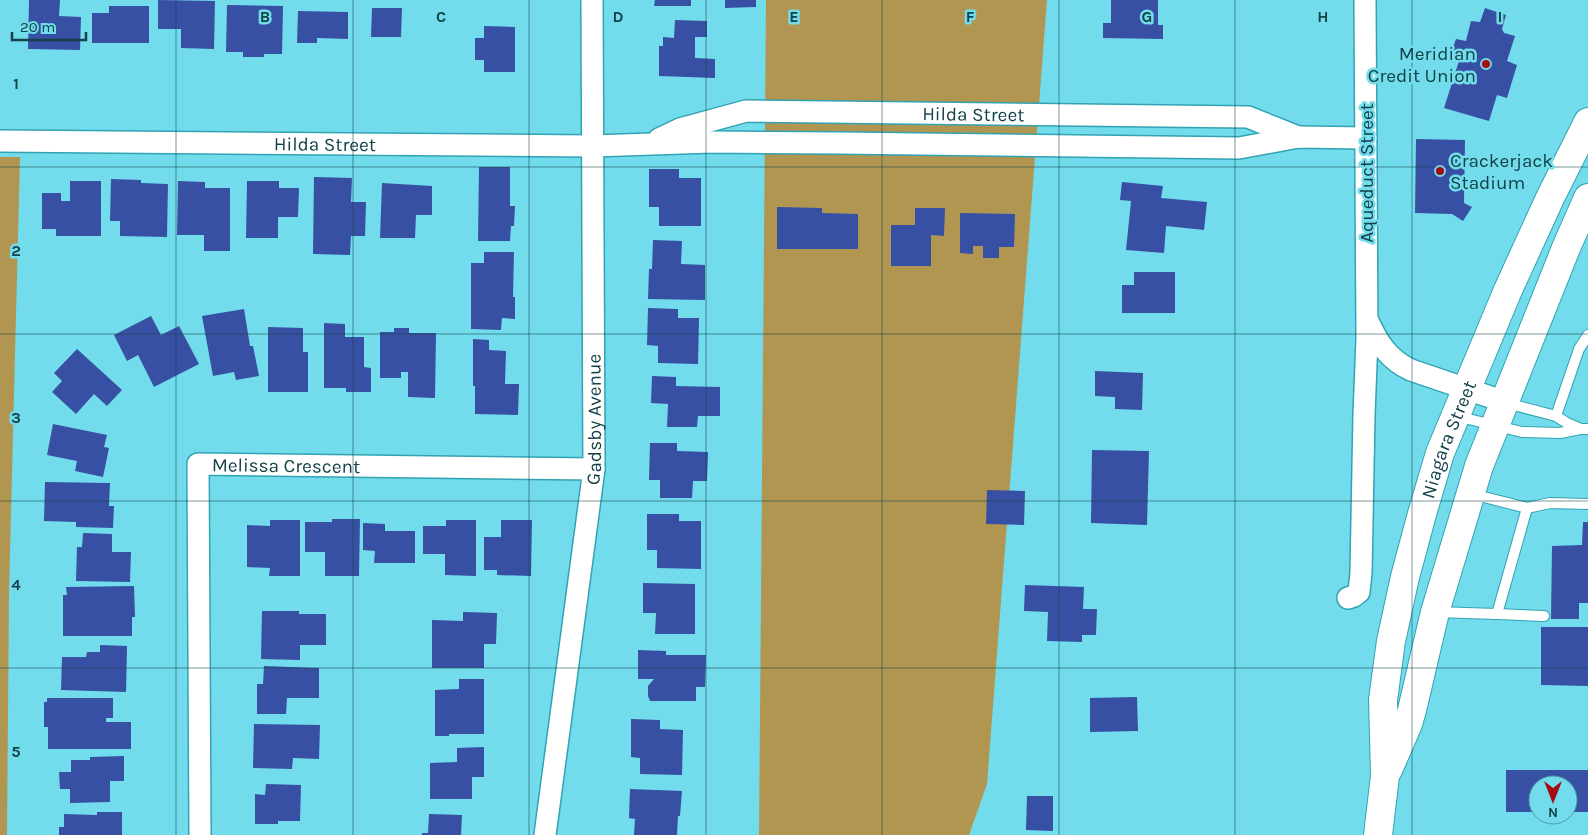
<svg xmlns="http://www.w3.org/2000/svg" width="1588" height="835" font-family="Karla,sans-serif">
<rect width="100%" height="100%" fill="#72dcec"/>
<g fill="#b19651">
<path d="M766,0h281l-60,784 -18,51h-210z"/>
<path d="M0,157h20l-11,435 -2,243h-7z"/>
</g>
<g fill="#3750a3">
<path d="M29,0h31l-1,16 22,1 -1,33 -52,-1z"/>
<path d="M158,0l57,1 -1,48 -33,-1v-19h-23z"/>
<path d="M655,0h36v6h-37z"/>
<path d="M725,0h31v7l-31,1z"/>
<path d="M1111,0h47v25h5v14l-60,-1v-15h8z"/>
<path d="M227,5l56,1 -1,48h-18v3h-21v-5h-17z"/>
<path d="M109,6h40v37h-57v-30h17z"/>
<path d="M372,8h30l-1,29h-30z"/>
<path d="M1485,8l21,7 -4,14 2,4 11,3 -8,25 10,4 -10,33 -10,-3 -8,26 -45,-13 15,-47 -10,-2 7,-20 10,2 5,-20 9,1z"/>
<path d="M298,11l50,1v27l-31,-1v5h-20z"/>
<path d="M675,20l32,1v16h-12v21l20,1v19l-56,-2v-30h4v-9l11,1z"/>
<path d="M484,26l31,1v45h-31v-12h-9v-22h9z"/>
<path d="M1416,139l49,1 -1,63 8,4 -9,14 -11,-7 -37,-1z"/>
<path d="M479,167h31v39h5l-1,20h-3l-1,15h-32z"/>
<path d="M649,169h30v9h22v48h-42v-19h-10z"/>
<path d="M314,177l38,1 -1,24h15l-1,34h-14l-1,19 -37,-1z"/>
<path d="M111,179l30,1v3l27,1 -1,53 -47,-1v-15h-10z"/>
<path d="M70,181h31v55h-45v-7h-14v-36h19v8h9z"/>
<path d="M178,181l27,1v6h25v63h-26v-16h-27z"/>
<path d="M247,181h32v7h20l-1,29h-20v21h-32z"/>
<path d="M1122,182l41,4 -2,12 46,4 -3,28 -38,-4 -2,27 -38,-3 5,-49 -11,-1z"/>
<path d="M382,183l50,3v29h-16l-1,23h-35z"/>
<path d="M777,207l45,1v5l36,1v35h-81z"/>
<path d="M915,208h30l-1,28 -13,-1v31h-40v-41h24z"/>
<path d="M960,213l55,1 -1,33h-15v11h-16v-12h-10v8l-13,-1z"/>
<path d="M653,240l29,1 -1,23 24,1v35l-57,-1 1,-30h3z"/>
<path d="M484,252h30l-1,45h2v22l-13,-1 -1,12 -30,-1v-66h13z"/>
<path d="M1134,272h41v41h-53v-28h12z"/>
<path d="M648,308l30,1v9h21l-1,46 -40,-1v-17l-11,-1z"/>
<path d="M244,309l6,37h3l6,30 -23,4 -2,-8 -21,4 -11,-60z"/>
<path d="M151,316l10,19 18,-9 20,38 -45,23 -16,-32 -11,6 -13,-26z"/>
<path d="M324,323l21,1v13h19v30l7,1v24h-25v-4h-22z"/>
<path d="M268,327l35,1v24h5v40h-40z"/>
<path d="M394,328h15v5h27l-1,65 -27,-1v-25h-7v6h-21v-46h14z"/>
<path d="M473,339l16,1v10l17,1 -1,33h14l-1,31 -43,-1v-28h-2z"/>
<path d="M77,349l45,41 -15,16 -13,-12 -18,20 -24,-22 10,-11 -8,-8z"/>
<path d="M1095,371l48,2 -1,37 -27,-1v-12l-20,-1z"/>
<path d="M652,376l24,1v9l44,1v29h-22l-1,11h-30l1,-23 -17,-1z"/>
<path d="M53,424l54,11 -3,12 5,1 -6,29 -28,-6 2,-10 -30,-6z"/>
<path d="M650,443h27v8l31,1 -1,29h-14l-1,17h-32v-18h-11z"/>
<path d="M1092,450l57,1 -2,74 -56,-2z"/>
<path d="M45,482l65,1 -1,23h5l-1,22 -37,-1v-5l-32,-1z"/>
<path d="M987,490l38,1 -1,34 -38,-1z"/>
<path d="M647,514h32v7h22v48l-44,-1v-18h-10z"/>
<path d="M332,519h28l-1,57h-34v-24h-20v-30h27z"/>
<path d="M270,520h30v56h-31l1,-8 -23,-1v-42l23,1z"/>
<path d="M446,520h30v56l-31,-1v-21h-22v-28h23z"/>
<path d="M501,520h31l-1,56 -34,-1v-5h-13v-33h17z"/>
<path d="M1583,522h5v81h-9v16h-28l1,-73 30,-1z"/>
<path d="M363,523l22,1v7h30v32h-41l1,-12 -12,-1z"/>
<path d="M83,533l29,1v18h19l-1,30 -54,-1 1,-34h5z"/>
<path d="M643,583l52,1v50h-40l1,-21h-13z"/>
<path d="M1025,585l59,2 -1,22h14l-1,26h-14v7l-35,-1 1,-29 -24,-1z"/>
<path d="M134,586l1,31h-3v19h-69v-41h4l-1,-8z"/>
<path d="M262,611h37v3h27v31h-26v15l-39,-1z"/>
<path d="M463,612l34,1 -1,31h-12v24h-52v-48l31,1z"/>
<path d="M1541,627h47v59l-47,-1z"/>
<path d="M100,645l27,1 -1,46 -65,-2 1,-33h24l1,-5h13z"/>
<path d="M638,650l28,1v4h40l-1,32h-9v14h-46l-2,-5v-10l6,-7h-16z"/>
<path d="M264,666l55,2v30h-32l-1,16h-29v-30h6z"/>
<path d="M459,679h25v55h-35v2h-14v-46l24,-1z"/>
<path d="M1137,697l1,34 -48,1v-34z"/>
<path d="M47,698h66v20h-7v4h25v27h-83v-22h-4v-25h3z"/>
<path d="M631,719l29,1v9l23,1 -1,45 -42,-1v-16l-9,-1z"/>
<path d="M254,724l66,1 -1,34 -26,-1 -1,11 -39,-1z"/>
<path d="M484,747v30h-12v22h-42v-36l27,-1v-14z"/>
<path d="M124,756v25h-14v21l-40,1v-14h-10l-1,-17h12v-12h19v-3z"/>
<path d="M1506,770h82v42h-20v-27h-30v27h-32z"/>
<path d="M266,784l35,1 -1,36h-22v3h-23v-30l10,1z"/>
<path d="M630,789l52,2 -2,25h-2l-1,19h-43l1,-16 -6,-1z"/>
<path d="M1027,796h26v35l-27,-1z"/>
<path d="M97,812h25v23h-63v-8h5v-13l33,1z"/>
<path d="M429,814l33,1 -1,20h-39v-2h6z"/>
</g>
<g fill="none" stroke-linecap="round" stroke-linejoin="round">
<g stroke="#31a3b2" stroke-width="12">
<g id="lane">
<path d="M1506,403l50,13 11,7 12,5"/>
<path d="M1456,416l66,16 38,1 20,-4h8"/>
<path d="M1556,416l23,-67 9,-14"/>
<path d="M1527,508l23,-5 38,1"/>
<path d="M1435,612l62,2 30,-106 -55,-14"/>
<path d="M1497,614l47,2"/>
</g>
</g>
<g stroke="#31a3b2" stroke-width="24">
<g id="street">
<path id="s1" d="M659,139l21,-10 66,-18 502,6 50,20"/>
<path id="s2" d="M0,141l593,5 118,-4 128,1 400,5 59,-11 68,1"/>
<path d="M1368,321c10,22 21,39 43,49l94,32"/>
<path d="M1348,598l6,-2 5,-4 2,-19 3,-158 3,-77 -2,-338"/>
<path id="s3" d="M200,835l-2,-371 396,5"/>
<path id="s4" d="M545,835l49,-366 -2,-469"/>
</g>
</g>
<g stroke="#31a3b2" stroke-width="30">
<g id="secondary">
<path d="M1388,770l20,-46 4,-14 23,-98 44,-146 87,-218 22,-50"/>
<path id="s5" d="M1378,835l7,-59 -2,-76 8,-59 14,-64 17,-63 18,-61 68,-163 42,-92 38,-76"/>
</g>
</g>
<use href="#lane" stroke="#fff" stroke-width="10"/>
<use href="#street" stroke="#fff" stroke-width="21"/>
<use href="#secondary" stroke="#fff" stroke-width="28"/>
</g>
<path fill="none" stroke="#134248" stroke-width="1" stroke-opacity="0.55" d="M176,0v835M353,0v835M529,0v835M706,0v835M882,0v835M1059,0v835M1235,0v835M1412,0v835M0,167h1588M0,334h1588M0,501h1588M0,668h1588"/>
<g fill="#a40c0f" stroke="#72dcec" stroke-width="2">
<circle cx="1486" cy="64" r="5"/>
<circle cx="1440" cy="171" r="5"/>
</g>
<g text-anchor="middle" stroke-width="5" stroke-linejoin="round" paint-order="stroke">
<g font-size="19" fill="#134248" stroke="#72dcec" text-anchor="end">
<text x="1476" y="60">Meridian<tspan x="1476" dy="22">Credit Union</tspan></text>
<text x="1450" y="167" text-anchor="start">Crackerjack<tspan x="1450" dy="22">Stadium</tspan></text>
</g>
<g font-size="19" fill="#134248" stroke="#72dcec">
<text dy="7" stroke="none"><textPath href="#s1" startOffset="319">Hilda Street</textPath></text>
<text dy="7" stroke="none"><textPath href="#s2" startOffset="325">Hilda Street</textPath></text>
<text transform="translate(1366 173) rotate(-90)" y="7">Aqueduct Street</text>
<text dy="7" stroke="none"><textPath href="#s4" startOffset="419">Gadsby Avenue</textPath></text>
<text dy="7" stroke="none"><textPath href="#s5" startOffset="405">Niagara Street</textPath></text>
<text dy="7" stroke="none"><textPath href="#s3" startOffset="459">Melissa Crescent</textPath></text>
</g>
</g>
<g font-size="16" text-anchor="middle" font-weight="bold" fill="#134248" stroke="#72dcec" stroke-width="5" stroke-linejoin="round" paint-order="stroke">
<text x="265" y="22">B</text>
<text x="441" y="22">C</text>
<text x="618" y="22">D</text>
<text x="794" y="22">E</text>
<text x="970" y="22">F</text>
<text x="1147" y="22">G</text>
<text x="1323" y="22">H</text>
<text x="1500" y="22">I</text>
<text x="16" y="89">1</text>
<text x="16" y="256">2</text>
<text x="16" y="423">3</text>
<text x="16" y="590">4</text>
<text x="16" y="757">5</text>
</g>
<g transform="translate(1553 800) rotate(180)"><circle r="24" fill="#72dcec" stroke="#4c9eaa"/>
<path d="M0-4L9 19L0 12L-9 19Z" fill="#a40c0f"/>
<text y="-8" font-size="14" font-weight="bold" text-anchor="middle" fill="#134248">N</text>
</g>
<path d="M12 32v8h74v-8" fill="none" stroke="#134248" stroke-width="2.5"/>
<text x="20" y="32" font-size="15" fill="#134248" stroke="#72dcec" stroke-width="4" paint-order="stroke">20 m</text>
</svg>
